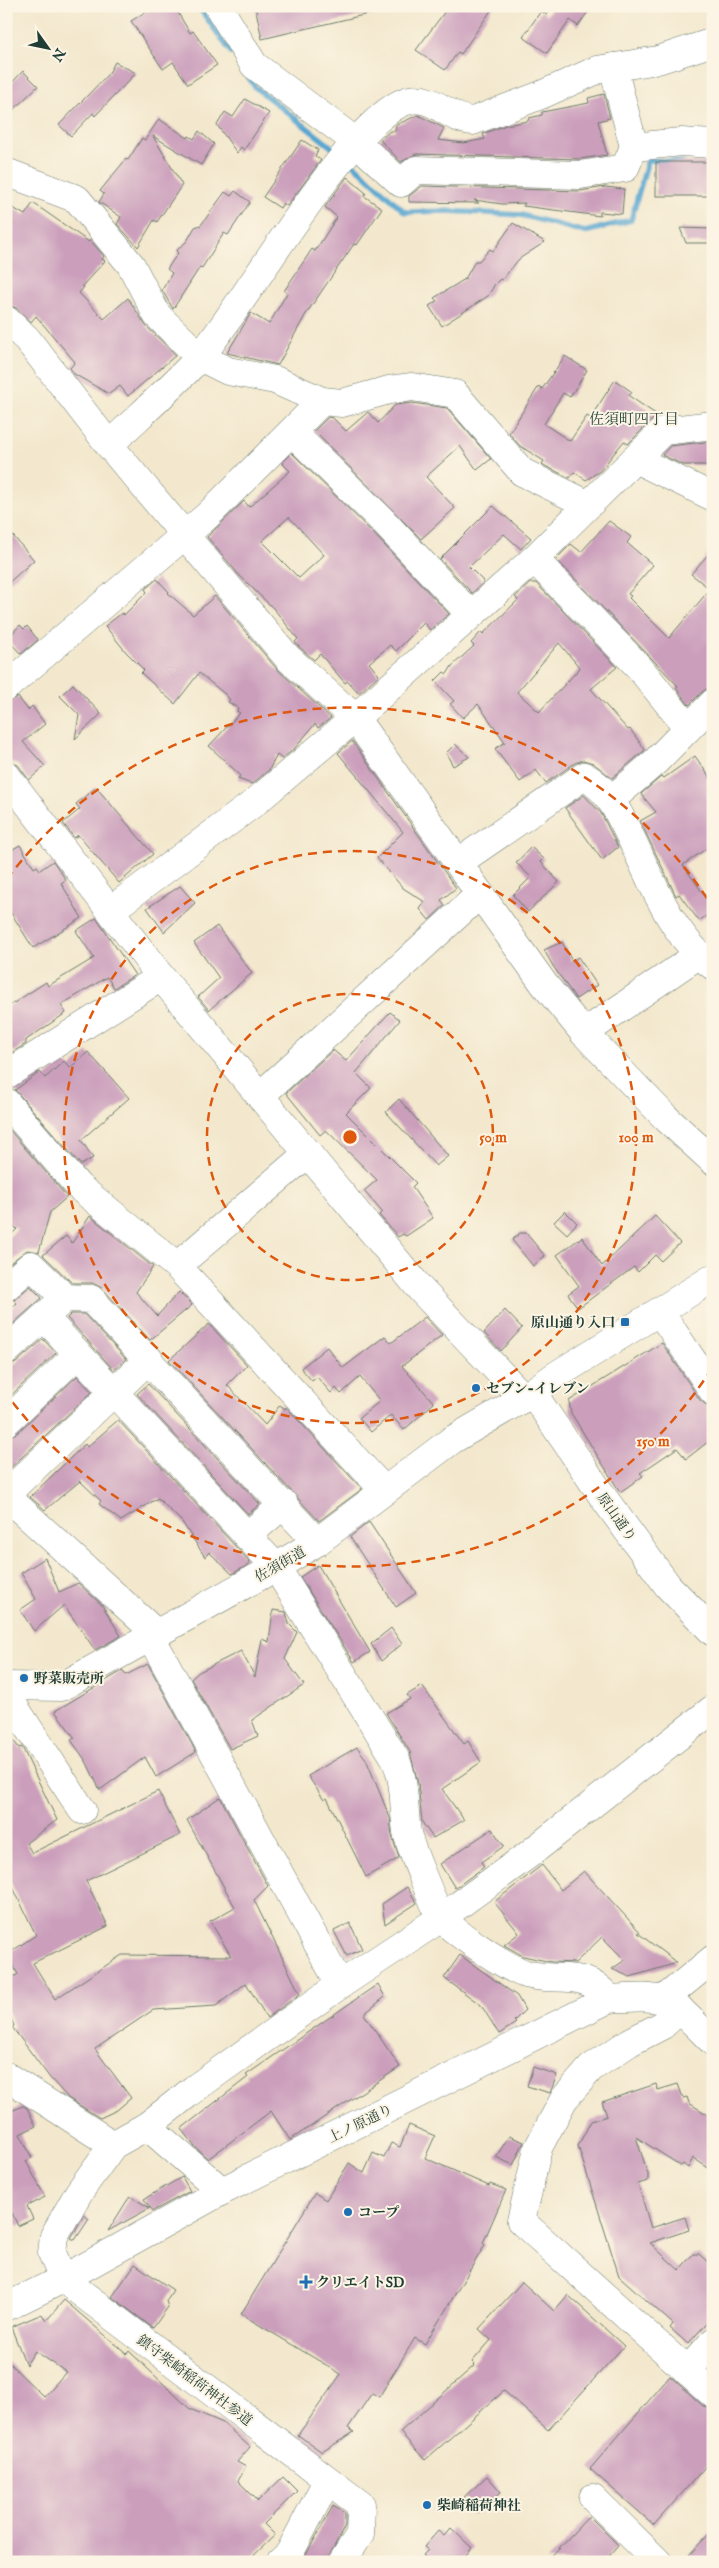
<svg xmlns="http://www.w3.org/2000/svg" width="719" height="2568" font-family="'IM FELL English','Noto Serif JP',serif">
<rect width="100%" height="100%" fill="#fcf5e5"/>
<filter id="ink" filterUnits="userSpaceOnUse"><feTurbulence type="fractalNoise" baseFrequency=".02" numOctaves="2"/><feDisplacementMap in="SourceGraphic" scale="10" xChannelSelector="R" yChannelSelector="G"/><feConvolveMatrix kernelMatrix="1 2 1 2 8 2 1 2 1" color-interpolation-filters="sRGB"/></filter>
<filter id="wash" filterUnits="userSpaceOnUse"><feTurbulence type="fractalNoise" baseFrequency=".0096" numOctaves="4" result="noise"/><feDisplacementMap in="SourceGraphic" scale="20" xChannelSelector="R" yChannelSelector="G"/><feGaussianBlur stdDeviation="1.12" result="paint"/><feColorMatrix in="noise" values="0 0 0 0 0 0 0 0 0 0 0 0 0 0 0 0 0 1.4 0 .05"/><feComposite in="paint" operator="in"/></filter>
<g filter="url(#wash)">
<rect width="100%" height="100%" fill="#f3e8cd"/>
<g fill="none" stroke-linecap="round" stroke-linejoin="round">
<g stroke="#56a6d0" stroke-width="5.5">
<path d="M198,6l33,46"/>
<path d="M245,72l10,15 83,65"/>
<path d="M349,160l56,52 41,-1 75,4 64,17 46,-12 17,-60 35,2"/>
</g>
</g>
<g id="blocks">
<g fill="#cb9fbc" fill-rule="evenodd">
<path d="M155,6h19l16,27 3,-2 24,34 -29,19 -15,-22 -10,7 -32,-48z"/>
<path d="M255,6h116l1,7 -110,26z"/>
<path d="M449,6h45l-33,48 -3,-2 -13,18 -29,-20z"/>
<path d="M550,6h42l-14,20 -8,-6 -23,33 -24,-16 18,-26 6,4 5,-7z"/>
<path d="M115,62l21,11 -41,43 -2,-3 -22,23 -12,-11 50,-52z"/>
<path d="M23,71l15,15 -32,31v-28z"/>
<path d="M604,94l6,24 -12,3 9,34 -28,4 -163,-5 -15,8 -21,-22 10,-9h5l1,-6 22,-10 26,13 -6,12 26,3 21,-4 -2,-5 23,-9 22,-4 1,-3 13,-3v-3l47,-9 -1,-5z"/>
<path d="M245,99l24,14 -25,37 -3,-3 -4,6 -20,-28 8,-13 8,5z"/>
<path d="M159,119l29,19 1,-2 5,3 5,-8 15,13 -13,21 -48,-29 29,49 -25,37 -3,-2 -16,27 -21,-23 4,-7 -22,-15 5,-8 -4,-3 26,-32 2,1 14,-22 3,2z"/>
<path d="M302,140l16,10 -3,6 6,4 -34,46 -4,-3 -3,5 -17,-11z"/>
<rect x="656" y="162" width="57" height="34"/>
<path d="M347,177l19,16 -2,3 18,12 -25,37 -3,-1 -48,70 -28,51 -51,-12 24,-40 18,11 18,-31 -3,-2 28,-42 3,2 22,-34 -12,-10z"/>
<path d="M422,186l158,5 25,-4 19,2 -2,25 -22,-2v4l-77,-10 2,-3 -23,1 -28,-4 5,3 -70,-1v-6z"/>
<path d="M235,191l15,11 -22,33 -4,-2 -22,35 -2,-1 -27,42 -11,-19 10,-17 -5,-4 11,-16 -2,-2 11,-10 8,-14 6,-2 24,-33 6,4z"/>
<path d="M33,203l56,39 1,-2 14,16 -2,3 3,2 -23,25 2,1 -5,6 25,26 24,-21 18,28 30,29 -48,41 -8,-10 -11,8 -35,-20 -4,-6 5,-6 -39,-46 -5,6 -15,-14 -10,-3v-101l19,11z"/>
<path d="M513,223l32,19 -26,17 -17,21 -2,-1 -5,5 -7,12 -46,30 -13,-20 8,-5 -3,-3 31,-19 10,-18h4l11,-12 3,2z"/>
<path d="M680,228l33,1v14h-27z"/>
<path d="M565,356l22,14 -17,27 -7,-4 -19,31 26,17 17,-25 3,2 25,-38 17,12 -3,4 28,19 -29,29 -4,-3 -24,30 -14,9 -12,-8 -4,6 -23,-11 -5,-3 2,-3 -24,-15 -11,-13 30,-47 3,3z"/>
<path d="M412,403l35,5 44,51 -14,11 -17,-24 -34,31 29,31 -34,31 -107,-108 14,-14 5,1 13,13 22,-19 10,11 17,-18z"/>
<path d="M713,441v24h-30l-21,-10 8,-9z"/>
<path d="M292,453l78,77 79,84 -19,16 -6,-7 -28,28 -6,-6 -21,18 10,12 -20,18 -11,-12 -3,2 -25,-29 -6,6 -15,-13 -4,-5 3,-3 -24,-30 -35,-34 -32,-38 37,-36 5,6 41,-36 -8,-8zM289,517l35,38 -25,23 -37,-37z"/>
<path d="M493,506l38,32 -10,11 -17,-15 -35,33 15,15 -12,11 -32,-34z"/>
<path d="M609,521l22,16 -4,6 26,22 -25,29 3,2 -2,2 40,40 41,-49 -19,-15 22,-25v136l-11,7 -13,13 -13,-17 2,-2 -122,-127 15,-15 10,8z"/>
<path d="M6,528l28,32 -28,25z"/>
<path d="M157,579l12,13 -1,1 25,22 22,-19 61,72 55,50 -13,10 -3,-4 -20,24 -13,11 -5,-4 -8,15 -17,14 -14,-5 2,-4 -31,-29 31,-33 -3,-2 1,-3 -10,-6 2,-2 -4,-5 -27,-22 -24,31 -34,-31 3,-3 -18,-18 -21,-26 17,-13 2,2 23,-23 -2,-3z"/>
<path d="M530,583h6l81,84 -26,22 37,41 2,-1 15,21 -33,28 -19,-15 -10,-3 -8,3 -29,20 -10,-13 -16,12 -25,-33 10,-7 -27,-38 -15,14 -13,-14 4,-3 -19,-20 9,-9 3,2 5,-8 22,-20 -3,-3 10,-11 2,2 35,-34 -3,-3zM559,643l21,25 -41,44 -22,-20z"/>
<path d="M20,625l4,4 3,-3 11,14 -17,14 -14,-15z"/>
<path d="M73,684l28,30 -26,25 4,-24 -19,-19z"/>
<path d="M18,697l10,13 4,-4 13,18 -22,18 22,24 -16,14 -11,-15 -12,-5v-58z"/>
<path d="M352,741l104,147 -15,12 4,5 -16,15 -9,-11 5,-7 -22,-14 -26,-30 26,-26 -65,-79z"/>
<path d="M455,744l14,13 -16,9 -7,-13z"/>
<path d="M695,756l18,26v62l-30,21 22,31 8,-5v20l-14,10 -20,-27 -3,2 -36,-75 16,-9 -15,-18 21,-18 2,2z"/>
<path d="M96,787l57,67 -34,29 -41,-48 -4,3 -11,-15 17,-14 -4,-5z"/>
<path d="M584,795l17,18 17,34 -16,13 -37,-52z"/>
<path d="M20,845l14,23 3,-2 3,4 13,-9 13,19 -5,3 21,35 -49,30 -27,-43v-52z"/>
<path d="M531,847l13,12 -3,3 18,20 -31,30 -15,-17 18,-18 -15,-14z"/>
<path d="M180,886l15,17 -31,29 -17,-24z"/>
<path d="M96,918l39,57 -21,13 -7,-11 -46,28 5,8 -40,27v4l-20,12v-48l40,-26 2,4 46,-28 -18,-27z"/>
<path d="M217,926l35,47 -43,37 -11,-13 21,-19 -25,-35z"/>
<path d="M562,942l10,19 6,-4 19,28 -21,14 -23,-33 -9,-16z"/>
<path d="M390,1012l10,8 -44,53 15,15 -25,25 70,70 -4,4 21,31 -27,18 -3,-2 -5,3 -19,-22 3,-3 -18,-21 13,-11 -51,-50 -6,5 -34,-42 47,-43 13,11z"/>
<path d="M88,1052l41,46 -48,42 12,18 -12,7 -66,-75 25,-18 5,6 19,-17 6,7z"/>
<path d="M399,1099l49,57 -12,10 -50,-54z"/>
<path d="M6,1126l61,71 -17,15 -11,40 -12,-2 -21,16v-26l11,-11 -11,-9z"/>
<path d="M565,1211l12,12 -10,11 -13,-12z"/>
<path d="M90,1216l63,51 -17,25 21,24 22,-24 13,13 -42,35 -48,-52 -10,-5h-20l-29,-28 23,-19 6,7z"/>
<path d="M655,1216l25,27 -19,18 -6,-6 -17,17 -4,-5 -56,41 -10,-14 11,-8 -22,-31 25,-18 20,29z"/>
<path d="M520,1233h6l19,23 -12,10 -21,-26z"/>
<path d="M30,1286l12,12 -36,32v-17l11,-10 -3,-3z"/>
<path d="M505,1310l17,18 -21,23 -17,-18z"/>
<path d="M71,1314h13l42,45 -12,11 -47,-52z"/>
<path d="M425,1317l17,18 -40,31 32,37 -30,27 -13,-15 -20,17 -12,-14 21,-17 -20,-24 -19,17 -5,-6 -5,5 -14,-16 -5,4 -11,-13 26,-21 16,21 42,-32 6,7z"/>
<path d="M209,1324l38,41 -20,20 38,40 15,-20 5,4 1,-2 76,82 -43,32 -150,-161z"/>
<path d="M43,1339l13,14 -50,47v-34l10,-3z"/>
<path d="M662,1343l38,57 6,5 7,1v32l-27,21 -9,-11 -37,25 3,3 -23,16 -49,-79 -2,-12z"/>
<path d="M77,1376l15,16 -86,80v-35l11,-4z"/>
<path d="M148,1384l112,120 -12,10 -111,-120z"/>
<path d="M118,1420l132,142 -2,3 -16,9 -23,-22 -4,5 -23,-35 -24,-24 -37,23 -22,-17 2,-3 -21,-20 -35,29 -15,-13 55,-53 2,3z"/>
<path d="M369,1522l47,71 -20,14 -46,-70z"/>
<path d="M45,1558l14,34 19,-9 24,22 19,31 -26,14 -31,-45 -30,26 -14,-21 16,-11 -15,-26z"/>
<path d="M318,1565l52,87 -16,10 -54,-85z"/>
<path d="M273,1610l13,2 3,12 8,8 -12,27 19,26 -52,35 6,16 -28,13 -39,-70 8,-7 42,-21 14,26 7,-38 7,3z"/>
<path d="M391,1628l11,16 -21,17 -10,-17z"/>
<path d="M148,1664l48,88 -40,25 -11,-20 -45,33 -14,-29 -15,-21 4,-2 -20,-27 67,-40 4,4z"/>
<path d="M422,1686l42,58 4,-3 13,21 -39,27 22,31 -31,18 -11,-16 -4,-39 -8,-31 -24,-39 24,-14 -3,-4z"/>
<path d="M6,1731l13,17 3,-1 35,73 -31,23 6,10 126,-62 22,44 -94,46 22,45 -75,37 22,36 67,-44 109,1 -21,-35 25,-14 -48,-87 33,-23 48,89 -14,14 46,94 -33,24 -21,-35 -30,23 -63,4 -58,39 36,49 -14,12 -17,8 -32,-20 -18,-20 -38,-51 2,-1 -8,-19v-25l12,-8 -12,-19 30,-20 -30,-62z"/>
<path d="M357,1747l9,12 24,59 2,18 7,22 -33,19 -39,-79 -3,2 -16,-24z"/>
<path d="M492,1829l12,17 -23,16 3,5 -29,21 -15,-24z"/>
<path d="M542,1865l19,25 23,-19 56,61 -2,1 39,30 -47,14 -18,-8 13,-9 -23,-23 -27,26 -24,-1 -28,-6 -19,-11 15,-12 -25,-31z"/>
<path d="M407,1887l10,16 -32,21 -3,-20z"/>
<path d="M350,1923l12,26 -15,7 -13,-25z"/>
<path d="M460,1955l57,41 8,14 -11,11 2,2 -17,11 -18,-29 -37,-27z"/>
<path d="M378,1984l7,13 -21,17 36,53 -110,73 -19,-29 -63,48 -13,-12 -14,-18 67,-52 -2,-2z"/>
<path d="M533,2067l24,8 -7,18 -23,-7z"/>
<path d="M656,2084l2,6 20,-6 5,14 4,-1 2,6 24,15v53l-20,-13 -5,10 -5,-4 -2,2 -45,-29 12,37v7l-10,3 13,44 34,-11 4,13 -39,13 29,27 14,-16h6l14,13v49l-25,28 -18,-16 3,-4 -54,-48 -41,-130 13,-25 16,-5 -5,-14z"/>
<path d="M6,2106l3,6 14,-6 4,2 9,18 -16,8 12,24 -6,3 19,36 -18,9 6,13 -15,7 -6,-13 -6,4z"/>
<path d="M409,2125l26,11 -10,22 64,28 1,-2 16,6 -23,53 2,2 -60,99 -10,-6 -36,59 -7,-4 -24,35 6,4 -32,20 -24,-17 43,-61 -100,-60 74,-121 11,7 23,-37 15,10 9,-20 11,5 7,-15 9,4z"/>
<path d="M509,2136l15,6 -11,23 -17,-8z"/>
<path d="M182,2177l8,14 -37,20 -9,-12z"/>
<path d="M130,2196l20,12 -42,23z"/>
<path d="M84,2215l5,4 -14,21 -4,-2z"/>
<path d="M135,2264l38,26 -7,11 2,6 -15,21 -41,-31z"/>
<path d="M522,2282l32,29 14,-16 56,51 -76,84 -44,-39 -79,69 -25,-28 75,-67 -3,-3 19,-22 -12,-11z"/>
<path d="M64,2300l63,54 2,-3 61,58 33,14 27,24 -13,15 9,5 -8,14 20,20 25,-24 14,14 -33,33 11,11 -28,27h-241v-202l38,37 22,-25 -31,-21 -9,14 -15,-38 31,-13 4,7z"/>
<path d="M670,2376l33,30 10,3v49l-59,67 -64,-56z"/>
<path d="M487,2476l14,16 -24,21 -13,-16z"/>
<path d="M333,2506l12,7v13l-19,36h-24z"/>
<path d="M589,2516l29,29 -15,17h-57z"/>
<path d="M451,2528l21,20 -12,14h-30l-7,-7 5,-5 -4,-3 14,-16 6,5z"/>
<path d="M713,2530v32h-31z"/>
</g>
</g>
</g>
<g filter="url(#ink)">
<use href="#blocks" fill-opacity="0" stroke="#69796a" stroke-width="1"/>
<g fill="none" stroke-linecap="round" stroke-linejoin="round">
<g stroke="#69796a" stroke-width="29">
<g id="minor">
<path d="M218,6l36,59 101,76 46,42 15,-13 164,5 45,-7 9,-21 -21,-80"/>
<path d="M634,147l47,-5 32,2"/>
<path d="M6,172l71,27 54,66 26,50 43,42 28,14 47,9 47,21 20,2 47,-13 23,-3 43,7 67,78 65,32"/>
<path d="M6,320l21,19 82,106 179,213 67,60 189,266 40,49 82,85 47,43"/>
<path d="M292,432l89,87 89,95"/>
<path d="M109,445c30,-29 62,-57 90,-87 44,-50 155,-247 211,-258 24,-5 39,20 63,21l68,-26 56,-25 61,-10 55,-18"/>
<path d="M635,459l78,38"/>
<path d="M534,559l104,107 50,62"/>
<path d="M6,687l201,-171 115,-115"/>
<path d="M6,775l155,202 99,119 161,194 103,108"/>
<path d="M612,799l43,-37 58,-59"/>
<path d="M459,862l125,-86c28,16 35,39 49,66 20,43 40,95 80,124"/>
<path d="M111,910l143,-107 101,-85 179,-159 129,-128 50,-6"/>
<path d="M584,1033l114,-78"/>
<path d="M6,1075l155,-98"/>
<path d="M260,1096l220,-202"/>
<path d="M6,1102l73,85 98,79 207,224"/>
<path d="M177,1266l131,-113"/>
<path d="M6,1287l25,-22 34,33 -59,53"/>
<path d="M65,1298l26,1 226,243"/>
<path d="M660,1312l53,79"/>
<path d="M44,1317l232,250 119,191c11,25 8,47 12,74 2,13 27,73 34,85 7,12 71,54 85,57 32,9 60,-6 83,25"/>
<path d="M532,1392l71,105 65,89 45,46"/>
<path d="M6,1422l72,-68"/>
<path d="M6,1494l143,-135"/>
<path d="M6,1496l151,138"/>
<path d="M247,1536l37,-32"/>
<path d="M151,1637l189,348"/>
<path d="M6,1686l55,1 215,-120 41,-25 135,-102 72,-42 31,-22 158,-98"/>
<path d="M6,1694l76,116"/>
<path d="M664,1999l49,-40"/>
<path d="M680,2009l-17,16 -33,17 -39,26 -27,31 -26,49 -17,73 192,173"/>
<path d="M6,2076l107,69"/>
<path d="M147,2126l75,65"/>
<path d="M6,2307l57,-28 159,-88 387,-192c62,-5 61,0 104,43"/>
<path d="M687,2371l26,-29"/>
<path d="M593,2498l65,64"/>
<path d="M280,2562l9,-8 38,-73"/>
<path d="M342,2562l18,-28 1,-29 -298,-226 -11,-26 2,-17 25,-44 34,-47 34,-19 47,-37 146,-104 101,-67 87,-63 185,-146"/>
</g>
</g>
<use href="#minor" stroke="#fff" stroke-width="28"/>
</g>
</g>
<g fill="none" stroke="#de580e" stroke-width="2.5" stroke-dasharray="9 6">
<circle cx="350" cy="1137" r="143"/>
<circle cx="350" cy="1137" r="286"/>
<path d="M712 1368A429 429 0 0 1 7 1395M7 879A429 429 0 0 1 712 906"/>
</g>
<g fill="#1f6fb2" stroke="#fcf5e5" stroke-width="2">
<rect x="620" y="1317" width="10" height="10" rx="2.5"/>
<circle cx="476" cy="1388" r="5"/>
<circle cx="24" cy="1678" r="5"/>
<circle cx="348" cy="2212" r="5"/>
<path d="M303.5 2274.5h5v5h5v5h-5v5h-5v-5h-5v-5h5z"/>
<circle cx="427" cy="2505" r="5"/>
</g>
<g text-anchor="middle" stroke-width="4" stroke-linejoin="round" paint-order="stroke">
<g font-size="14" font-weight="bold" fill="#1f3d34" stroke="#fcf5e5" text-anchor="start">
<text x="615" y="1327" text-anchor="end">原山通り入口</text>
<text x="486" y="1393">セブン-イレブン</text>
<text x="34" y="1683">野菜販売所</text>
<text x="358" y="2217">コープ</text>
<text x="316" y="2287">クリエイトSD</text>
<text x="437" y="2510">柴崎稲荷神社</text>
</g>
<g font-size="14" fill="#1f3d34" stroke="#fcf5e5">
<text transform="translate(617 1517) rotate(55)" y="5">原山通り</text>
<text transform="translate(280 1564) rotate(-30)" y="5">佐須街道</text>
<text transform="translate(360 2123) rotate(-26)" y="5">上ノ原通り</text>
<text transform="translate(195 2380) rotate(37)" y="5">鎮守柴崎稲荷神社参道</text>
</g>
<g font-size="15" fill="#1f3d34" stroke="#fcf5e5">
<text x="634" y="424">佐須町四丁目</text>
</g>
</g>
<circle cx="350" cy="1137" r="8" fill="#de580e" stroke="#fcf5e5" stroke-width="2.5"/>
<g font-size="15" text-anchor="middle" font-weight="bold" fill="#de580e" stroke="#fcf5e5" stroke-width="4" stroke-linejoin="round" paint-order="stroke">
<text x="493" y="1142">50 m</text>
<text x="636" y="1142">100 m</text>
<text x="653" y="1446">150 m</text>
</g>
<rect width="719" height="2568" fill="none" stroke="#fcf5e5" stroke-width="25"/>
<g transform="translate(48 48) rotate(123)" stroke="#fcf5e5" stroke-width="4" paint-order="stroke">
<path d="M0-4L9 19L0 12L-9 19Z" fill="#1f3d34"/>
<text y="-8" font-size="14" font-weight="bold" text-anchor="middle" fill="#1f3d34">N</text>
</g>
</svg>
